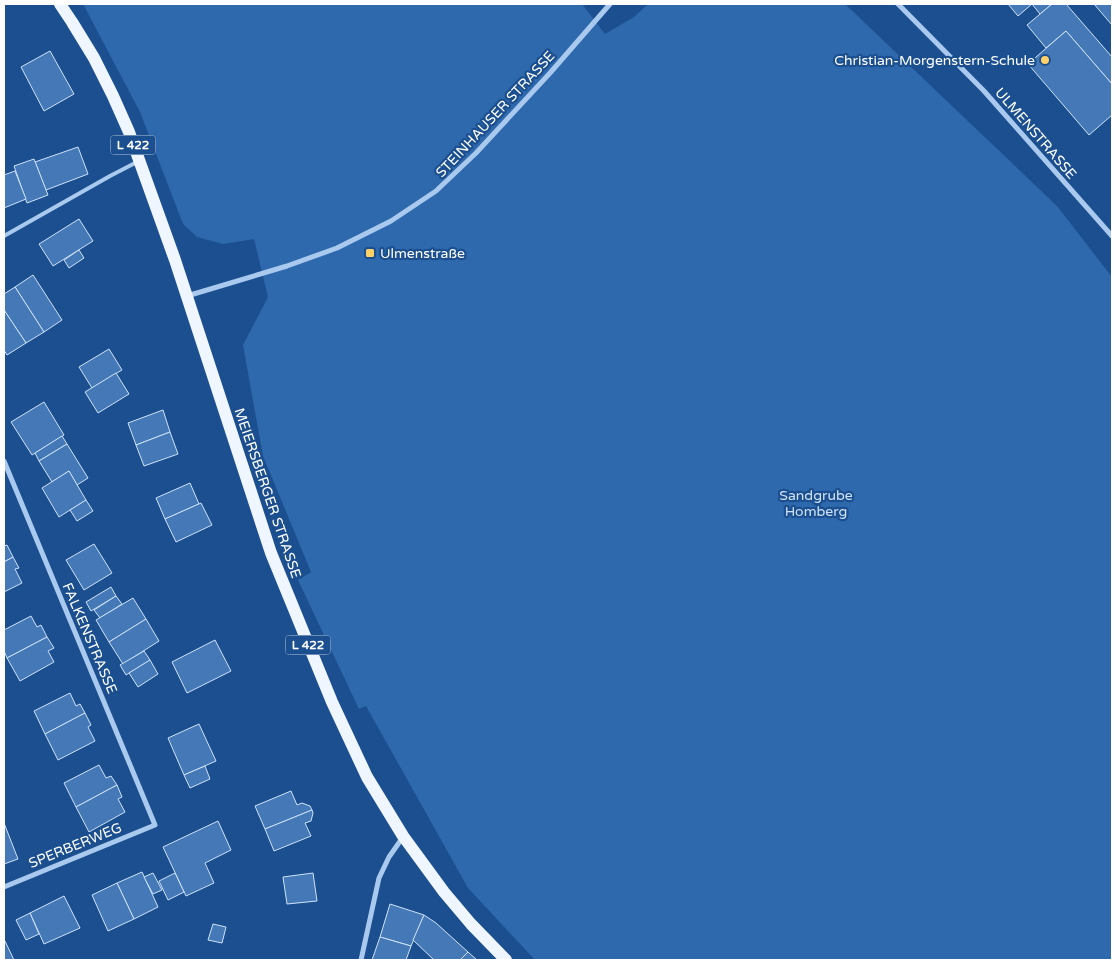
<svg xmlns="http://www.w3.org/2000/svg" width="1116" height="964" font-family="'Varela Round',sans-serif">
<rect width="100%" height="100%" fill="#1b4f8f"/>
<path fill="#2e69ad" d="M83,4h499l23,30 29,-17 14,-13h197l212,202 55,71v683h-577l-67,-72 -102,-182 -7,3 -61,-129 13,-8 -48,-116 -20,-111 25,-48 -14,-58 -31,5 -26,-7 -14,-13 -43,-112z"/>
<g fill="#4478b7" stroke="#cfe3fa">
<path d="M1008,4h24l-14,12z"/>
<path d="M1032,4h20l-12,10z"/>
<path d="M1052,4h14l46,53v27l-46,-53 -20,17 -19,-23z"/>
<path d="M1094,4h18v21z"/>
<path d="M1066,31l46,53v31l-23,20 -61,-71z"/>
<path d="M50,51l24,43 -30,17 -23,-44z"/>
<path d="M78,147l10,27 -42,16 -11,-28z"/>
<path d="M34,159l14,36 -21,8 -13,-37z"/>
<path d="M15,171l11,28 -22,9v-33z"/>
<path d="M79,219l14,22 -40,25 -14,-22z"/>
<path d="M79,250l5,8 -15,10 -5,-8z"/>
<path d="M33,275l29,45 -18,12 -29,-45z"/>
<path d="M15,287l29,45 -18,11 -22,-33v-16z"/>
<path d="M4,310l22,33 -19,12 -3,-5z"/>
<path d="M109,349l13,21 -30,18 -13,-21z"/>
<path d="M116,373l13,21 -31,19 -13,-21z"/>
<path d="M44,402l20,33 -32,20 -21,-33z"/>
<path d="M163,410l7,22 -34,13 -8,-22z"/>
<path d="M170,432l8,22 -34,12 -8,-21z"/>
<path d="M62,436l5,8 -28,17 -4,-8z"/>
<path d="M67,444l21,34 -11,7 -8,-14 -17,11 -13,-21z"/>
<path d="M69,471l17,29 -27,17 -17,-29z"/>
<path d="M190,483l9,21 -34,15 -9,-21z"/>
<path d="M86,500l7,11 -16,10 -7,-11z"/>
<path d="M201,503l11,22 -36,17 -11,-23z"/>
<path d="M94,544l18,29 -28,17 -18,-30z"/>
<path d="M7,545l6,12 -9,5v-16z"/>
<path d="M13,557l6,11 -4,1 7,14 -18,9v-30z"/>
<path d="M111,587l5,9 -25,15 -5,-9z"/>
<path d="M116,596l6,8 -22,14 -6,-8z"/>
<path d="M133,598l13,21 -37,23 -13,-22z"/>
<path d="M31,616l6,11 4,-2 6,12 -40,21 -3,-7v-21z"/>
<path d="M146,619l13,22 -36,23 -14,-22z"/>
<path d="M47,637l7,11 -6,3 6,11 -34,19 -13,-23z"/>
<path d="M215,640l16,31 -44,22 -15,-31z"/>
<path d="M144,651l6,9 -24,15 -6,-10z"/>
<path d="M150,660l8,14 -20,13 -9,-14z"/>
<path d="M70,693l6,13 4,-2 5,9 -40,21 -11,-23z"/>
<path d="M85,713l6,12 -3,2 7,14 -37,19 -13,-26z"/>
<path d="M199,724l17,37 -32,14 -16,-37z"/>
<path d="M99,765l7,13 5,-2 6,9 -41,22 -12,-24z"/>
<path d="M205,766l5,13 -20,9 -6,-13z"/>
<path d="M117,785l5,12 -4,2 7,13 -36,20 -13,-25z"/>
<path d="M291,791l6,14 5,-2 8,3 2,4 -47,19 -10,-23z"/>
<path d="M312,810l1,3 -2,8 -6,2 6,13 -37,15 -9,-22z"/>
<path d="M218,821l13,29 -26,13 9,20 -28,13 -23,-49z"/>
<path d="M4,823l14,36 -14,5z"/>
<path d="M142,872l16,35 -24,12 -17,-36z"/>
<path d="M153,873l9,17 -9,4 -9,-17z"/>
<path d="M175,873l9,19 -16,8 -9,-19z"/>
<path d="M313,873l4,28 -30,3 -4,-27z"/>
<path d="M117,883l17,36 -26,12 -16,-36z"/>
<path d="M64,896l16,32 -36,16 -14,-31z"/>
<path d="M390,904l34,11 -13,31 -31,-9z"/>
<path d="M30,913l9,21 -13,6 -10,-20z"/>
<path d="M424,915l12,8 32,29 -8,8h-26l-21,-20z"/>
<path d="M213,924l13,3 -4,16 -14,-3z"/>
<path d="M380,937l31,9 -5,14h-34z"/>
<path d="M4,939l10,21h-10z"/>
<path d="M468,952l9,8h-17z"/>
</g>
<g fill="none" stroke-linecap="round" stroke-linejoin="round">
<path stroke="#a9c9ee" stroke-width="4" d="M4,236l106,-60 27,-14"/>
<g stroke="#a9c9ee" stroke-width="5">
<path d="M898,4l86,87 128,145"/>
<path d="M187,296l100,-30 50,-18 54,-27 45,-30 40,-38 74,-80 60,-69"/>
<path d="M4,461l151,364 -151,62"/>
<path d="M361,960l18,-82 10,-21 14,-20"/>
</g>
<path stroke="#f0f6ff" stroke-width="12" d="M60,4l12,18 22,36 19,38 16,36 46,128 96,293 61,149 35,75 36,59 41,56 27,32 35,36"/>
</g>
<g fill="#ffd166" stroke="#1b4f8f" stroke-width="2">
<circle cx="1045" cy="60" r="5"/>
<rect x="365" y="248" width="10" height="10" rx="2.5"/>
</g>
<g text-anchor="middle" stroke-width="4.5" stroke-linejoin="round" paint-order="stroke">
<g fill="#1b4f8f" stroke="#bbcadd" stroke-width="1">
<rect x="110.5" y="135.5" width="45" height="19" rx="4"/>
<rect x="285.5" y="635.5" width="45" height="19" rx="4"/>
</g>
<g font-size="12" font-weight="bold" fill="#fff">
<text x="133" y="149">L 422</text>
<text x="308" y="649">L 422</text>
</g>
<g font-size="14" fill="#fff" stroke="#1b4f8f" text-anchor="end">
<text x="1035" y="65">Christian-Morgenstern-Schule</text>
<text x="380" y="258" text-anchor="start">Ulmenstraße</text>
</g>
<g font-size="14" fill="#fff" stroke="#1b4f8f">
<text transform="translate(495 114) rotate(-47)" y="5">STEINHAUSER STRASSE</text>
<text transform="translate(1036 133) rotate(49)" y="5">ULMENSTRASSE</text>
<text transform="translate(268 493) rotate(71)" y="5">MEIERSBERGER STRASSE</text>
<text transform="translate(90 638) rotate(67)" y="5">FALKENSTRASSE</text>
<text transform="translate(75 845) rotate(-22)" y="5">SPERBERWEG</text>
</g>
<g font-size="14" fill="#cfe3fa" stroke="#1b4f8f">
<text x="816" y="500">Sandgrube<tspan x="816" dy="16">Homberg</tspan></text>
</g>
</g>
<rect width="1116" height="964" fill="none" stroke="#ffffff" stroke-width="10"/>
</svg>
